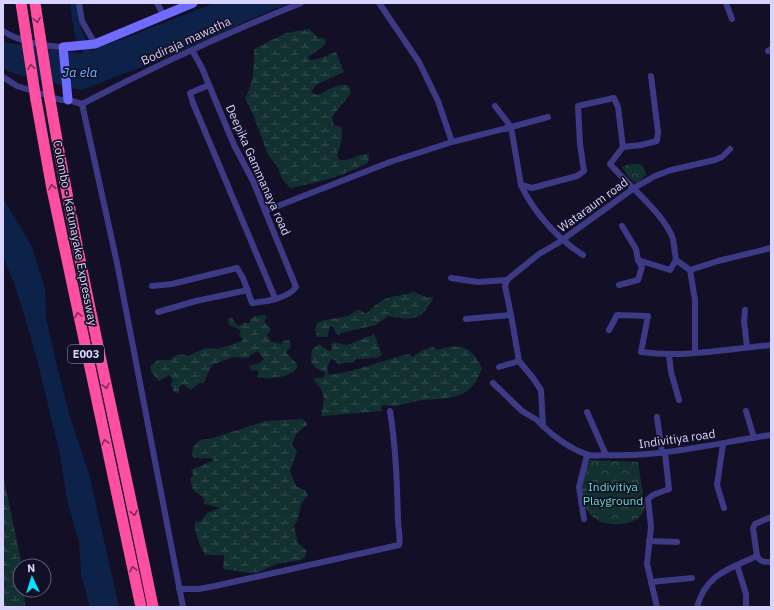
<svg xmlns="http://www.w3.org/2000/svg" width="774" height="610" font-family="'IBM Plex Sans',sans-serif">
<defs>
<pattern id="wetland-marsh" width="20" height="14" patternUnits="userSpaceOnUse"><rect width="20" height="14" fill="#12302f"/><path d="M1 5h8M5 5V1M11 12h8M15 12V8" fill="none" stroke="#344d4e"/></pattern>
<pattern id="park-crowns" width="20" height="18" patternUnits="userSpaceOnUse"><rect width="20" height="18" fill="#12302f"/><path d="M2 6a3 3 0 1 1 6 0M12 15a3 3 0 1 1 6 0" fill="none" stroke="#344d4e"/></pattern>
</defs>
<rect width="100%" height="100%" fill="#130f26"/>
<g fill="url(#wetland-marsh)">
<path d="M309,29l11,10 1,-2 4,2 1,3 -4,5 -14,10 2,3c7,1 18,-6 26,-8l8,20 -28,13 -5,7 6,3c11,-4 21,-14 32,-9l2,7 -19,24 2,8 7,2c3,9 -1,20 -4,28l3,5c10,2 18,-7 29,-6l-1,9c-25,13 -51,20 -78,25l-8,-9 -4,-12 -10,-12 -15,-41 -8,-16c9,-15 9,-31 9,-49l32,-16z"/>
<path d="M414,292l12,5h7c0,5 -4,7 -6,11 -10,15 -24,10 -39,8l-12,9 -35,8 -1,2 -3,-1 -5,-8 -2,1 -3,10h-10l-2,-8 2,-6c10,-5 19,-4 30,-7 4,-1 7,-5 11,-6 4,0 5,2 8,4 21,-21 23,-15 48,-22z"/>
<path d="M262,315l5,1 -3,6 7,7 -4,6 3,6 11,3 2,-3 7,-1 1,7 -5,5c3,5 10,9 12,15 -8,11 -29,13 -41,10l2,-3 -2,-4 -5,1 -3,-5 11,-3 4,-4 -7,-8 -10,7 -14,-1 -21,8 -8,17 -6,2 -8,6 -7,-6 -4,3v7l-5,-2 -3,-7 2,-4 -3,-6 -11,6 -8,-9 -1,-6 8,-6h13l2,-3 7,-3 8,2 17,-8 13,1 24,-8 1,-2 -4,-4 2,-5 -12,-5 -1,-6 4,-2 3,6 4,3 4,-3h6l3,-6z"/>
<path d="M374,334l8,21 -5,3 -22,1 -1,3 -16,2 -3,-4 -4,-1 -4,9 2,7 22,-4 53,-16 7,-1 1,3 9,-6 12,-4 4,3c24,-7 33,-5 45,18 -11,35 -36,29 -65,33 -12,2 -21,7 -33,4l-3,1 1,5 -61,5 3,-18 -3,-9 -8,-10 11,-2 1,-4 -9,-5 -5,-6 1,-12 7,-6 10,7 3,-1 -1,-5 2,-3c5,0 9,3 14,3 1,0 25,-10 27,-11z"/>
<path d="M302,419l6,5 -12,10 -4,11 5,6 -7,20 6,15 10,5 2,5c-12,10 -6,20 -14,30l4,17 9,8 -2,6 -4,3 -24,4 -18,8 -10,1 -26,-4 1,-14h-19c-5,-9 -11,-22 -10,-33l6,-1 6,-8 13,-5 -16,-4v-6l-11,-8 -3,-11 3,-4 -2,-5 23,-10c-7,-4 -15,1 -22,-4l1,-9 7,-7 9,-1 57,-18z"/>
<path d="M3,475l18,85 -1,30h4l1,17h-22z"/>
</g>
<g fill="url(#park-crowns)">
<path d="M629,164h11l5,6 1,5 -9,9 -8,-6 -7,-11z"/>
<path d="M590,460l48,2 7,45c-4,18 -31,21 -46,14 -22,-10 -19,-44 -9,-61z"/>
</g>
<g fill="#0c2248">
<path d="M215,3h77l-18,6 -109,49 -84,32 -69,-17 -9,-5v-28l5,3 75,11z"/>
<path d="M3,198l29,49 13,42 1,28 11,49 13,51 19,57 30,133h-29l-9,-33 -2,-32 -12,-42 -7,-45 -23,-96 -21,-71 -13,-32z"/>
</g>
<g fill="none" stroke-linecap="round" stroke-linejoin="round">
<path stroke="#0c2248" stroke-width="8" d="M74,3l4,29 10,21"/>
<g stroke="#3d3a85" stroke-width="6">
<path d="M79,3l3,18 13,23"/>
<path d="M157,3l7,13"/>
<path d="M379,3l40,59 19,39 14,41"/>
<path d="M726,3l6,16"/>
<path d="M3,31c17,11 41,15 60,16"/>
<path d="M768,51l3,-2"/>
<path d="M3,77l14,9 44,14h7l14,4 35,159 66,344"/>
<path d="M209,85l-19,8 3,10 82,195"/>
<path d="M82,104c71,-37 144,-71 219,-101"/>
<path d="M495,106l14,18 -3,5"/>
<path d="M511,127l37,-10"/>
<path d="M623,147l-13,17c16,19 56,52 63,75 1,7 2,14 3,21l14,10 5,30v52"/>
<path d="M521,185c13,28 37,54 62,70"/>
<path d="M265,211l125,-49 62,-20 59,-15 10,58 11,3 45,-12 7,-5 -4,-27 -2,-38 36,-8 4,9 5,40 18,-2 16,-4 1,-9 -7,-56"/>
<path d="M622,226l14,23 2,11"/>
<path d="M690,270l28,-9 53,-13"/>
<path d="M451,278l27,4 29,-2"/>
<path d="M619,285l19,-5 4,-13 -4,-7 32,10 6,-10"/>
<path d="M152,286l20,-2 65,-16 6,10 9,25c13,-1 37,-5 44,-16l-43,-106 -19,-36 -32,-77 -10,-18"/>
<path d="M745,310l-1,11 3,26"/>
<path d="M158,312l38,-11 52,-11"/>
<path d="M511,315l-6,-29 2,-6 32,-26 19,-11 76,-55 21,-12 16,-6 44,-10 7,-3 8,-8"/>
<path d="M466,319l45,-4 8,46 14,17 8,12 2,36c11,11 28,23 43,28 6,3 15,1 21,1 56,2 109,-12 164,-20"/>
<path d="M609,330l8,-15 31,1 -7,36c44,6 87,-3 130,-7"/>
<path d="M669,355l2,17 8,28"/>
<path d="M499,367l20,-6"/>
<path d="M493,383l29,28 15,9 6,6"/>
<path d="M746,411l8,27"/>
<path d="M587,412l19,43"/>
<path d="M657,417l5,36"/>
<path d="M723,444l-6,41 7,23"/>
<path d="M584,519l-5,-32 8,-32"/>
<path d="M649,541l28,1"/>
<path d="M757,556c3,6 7,6 14,6"/>
<path d="M737,565l9,29v13"/>
<path d="M651,582l41,-4"/>
<path d="M179,589h20l16,-3 184,-41c2,-9 -1,-16 -1,-25 -1,-36 -2,-72 -8,-109"/>
<path d="M657,607l-10,-43 4,-37 -3,-28 5,-4 16,-6 -4,-36"/>
<path d="M697,607c9,-33 32,-38 60,-51l-4,-28 2,-4 16,-7"/>
</g>
<path stroke="#6f6bff" stroke-width="9" d="M68,100l-5,-53 32,-3 98,-41"/>
<g stroke="#ff4fa3" stroke-width="11">
<path d="M21,3l5,32"/>
<path d="M35,3l5,33"/>
<path d="M36,100l16,89 89,418"/>
<path d="M50,100c29,170 69,338 103,507"/>
</g>
<g stroke="#ff4fa3" stroke-width="11">
<path d="M26,35l10,65"/>
<path d="M40,36l10,64"/>
</g>
</g>
<defs><path id="oneway-chevron" d="M-2-3.5L2.5 0L-2 3.5" fill="none" stroke-width="1.6" stroke-linecap="round" stroke-linejoin="round"/></defs>
<g stroke="#7d2c5e">
<use href="#oneway-chevron" transform="translate(37 20) rotate(81)"/>
<use href="#oneway-chevron" transform="translate(31 67) rotate(-99)"/>
<use href="#oneway-chevron" transform="translate(52 187) rotate(-101)"/>
<use href="#oneway-chevron" transform="translate(78 315) rotate(-102)"/>
<use href="#oneway-chevron" transform="translate(106 386) rotate(77)"/>
<use href="#oneway-chevron" transform="translate(105 442) rotate(-103)"/>
<use href="#oneway-chevron" transform="translate(134 513) rotate(79)"/>
<use href="#oneway-chevron" transform="translate(133 569) rotate(-102)"/>
</g>
<g text-anchor="middle" stroke-width="3.5" stroke-linejoin="round" paint-order="stroke">
<rect fill="#130f26" stroke="#9e99be" stroke-width="1" x="68" y="345" width="36" height="18" rx="3"/>
<g font-size="11" font-weight="bold" fill="#d9d4ff">
<text x="86" y="358">E003</text>
</g>
<g font-size="12" fill="#d9d4ff" stroke="#130f26">
<text transform="translate(186 41) rotate(-25)" y="4">Bodiraja mawatha</text>
<text transform="translate(258 170) rotate(66)" y="4">Deepika Gammanaya road</text>
<text transform="translate(593 205) rotate(-36)" y="4">Wataraum road</text>
<text transform="translate(75 233) rotate(79)" y="4">Colombo - Katunayake Expressway</text>
<text transform="translate(677 439) rotate(-8)" y="4">Indivitiya road</text>
</g>
<g font-size="12" fill="#5fe0c0" stroke="#130f26">
<text x="613" y="491">Indivitiya<tspan x="613" dy="14">Playground</tspan></text>
</g>
<g font-size="13" font-style="italic" fill="#62b6ff" stroke="#130f26">
<text x="80" y="77">Ja ela</text>
</g>
</g>
<rect width="774" height="610" fill="none" stroke="#d9d4ff" stroke-width="8"/>
<g transform="translate(32 578) rotate(356)"><circle r="19" fill="#130f26" stroke="#625e7d"/>
<path d="M0-3L7 15L0 10L-7 15Z" fill="#00e5ff"/>
<text y="-6" font-size="11" font-weight="bold" text-anchor="middle" fill="#d9d4ff">N</text>
</g>
</svg>
